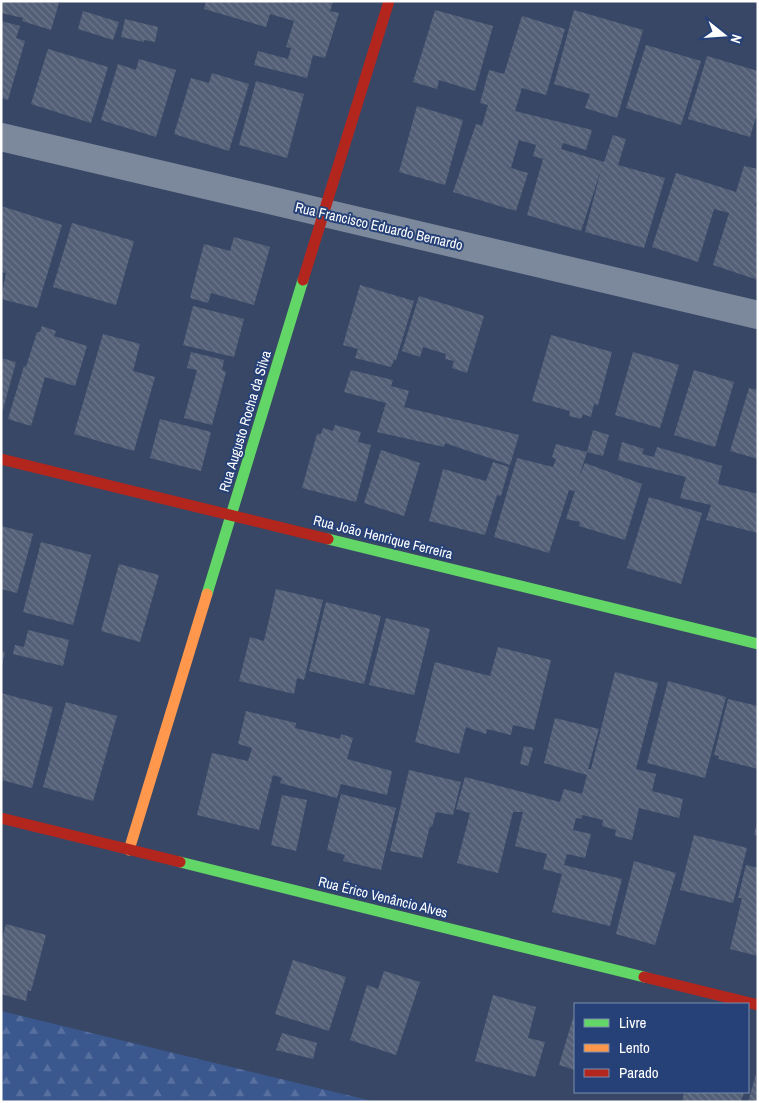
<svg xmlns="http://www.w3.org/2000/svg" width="759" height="1103" font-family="'Archivo Narrow',sans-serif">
<defs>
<pattern id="forest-firs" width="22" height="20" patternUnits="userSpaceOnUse" patternTransform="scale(1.25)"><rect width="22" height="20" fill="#3a578e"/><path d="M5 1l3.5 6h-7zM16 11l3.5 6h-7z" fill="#58709f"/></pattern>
<pattern id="building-back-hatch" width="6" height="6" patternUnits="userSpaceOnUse" patternTransform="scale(1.25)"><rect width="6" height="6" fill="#535f77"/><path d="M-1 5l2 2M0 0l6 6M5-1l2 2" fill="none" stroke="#6d778b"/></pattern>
</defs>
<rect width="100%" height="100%" fill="#384765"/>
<path fill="url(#forest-firs)" d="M1,1011l375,91h-375z"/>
<g fill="url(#building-back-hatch)">
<path d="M1,1h49l9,2 -8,27 -29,-9 1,-3 -22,-5z"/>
<path d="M206,1h127l-3,10 9,2 -14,45 -12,-3 -6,23 -53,-13 4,-14 30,8 3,-11 -5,-1 8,-26 -24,-7 -4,13 -62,-18z"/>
<path d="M435,10l58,16 -18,65 -36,-11 -2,9 -24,-7z"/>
<path d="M574,10l69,20 -26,88 -32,-10 5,-14 -36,-10z"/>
<path d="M83,11l36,11 -6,18 -35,-11z"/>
<path d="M522,16l43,13 -19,66 -24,-7 -7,23 77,19 -6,20 -23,-7 -2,6 43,13 9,-27 13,4 -8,26 47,13 -21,70 -59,-16 16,-62 -20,61 -54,-16 16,-56 -10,-3 3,-11 -17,-5 -8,28 17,5 -12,38 -63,-19 23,-68 6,2 6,-21 -8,-2 9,-33 15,4z"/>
<path d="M125,19l33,8 -3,15 -11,-2v2l-23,-5z"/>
<path d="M1,21l19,5 -4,12 9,3 -17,59 -7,-2z"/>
<path d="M646,45l55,16 -20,64 -55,-17z"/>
<path d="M48,49l60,18 -17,56 -60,-19z"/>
<path d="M707,56l51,15v40l-8,26 -62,-18z"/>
<path d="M139,59l37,11 -20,67 -55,-17 17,-56 18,6z"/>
<path d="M212,73l37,11 -20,67 -55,-17 17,-56 18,5z"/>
<path d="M256,81l48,13 -17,64 -48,-13z"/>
<path d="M417,106l46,14 -18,65 -46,-13z"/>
<path d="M744,166l14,3v28l-3,9 3,1v73l-45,-15 16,-52 -15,-4 -16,53 -46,-15 24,-74 60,19z"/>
<path d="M1,206l61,19 -25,83 -36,-9 5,-26 -5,-1z"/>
<path d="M72,223l62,18 -18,64 -63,-18z"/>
<path d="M234,237l36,10 -16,58 -43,-12 -3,10 -18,-5 14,-54 26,7z"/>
<path d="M360,285l54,16 -18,59h-2l-3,7 -36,-9 3,-9 -15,-4z"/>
<path d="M419,296l65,20 -17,57 -15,-5 2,-7 -9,-2 1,-5 -23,-7 -3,10 -18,-6z"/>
<path d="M193,306l51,13 -10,38 -51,-12z"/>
<path d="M42,326l14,5 -2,5 33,10 -12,40 -30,-9 -14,49 -23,-7 16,-53 2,1 11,-35h3z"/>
<path d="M103,334l37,10 -7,27 22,6 -21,74 -60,-17z"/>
<path d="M551,335l61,17 -14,53 -4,-1 -3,13 -8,-3 -2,5 -12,-3 1,-5 -38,-10z"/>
<path d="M191,352l33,8 -2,10 4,2 -14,53 -28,-7 13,-48 -10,-2z"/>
<path d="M633,352l46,13 -19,63 -45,-13z"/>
<path d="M1,358l15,4 -14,51h-1z"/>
<path d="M351,370l42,10 -2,6 18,5 -5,16 115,28 -9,30 -65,-22 -1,4 -67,-15 9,-29 -42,-11z"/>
<path d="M694,370l40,12 -19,65 -41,-12z"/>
<path d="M749,388l9,2v69l-28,-8z"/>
<path d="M160,419l51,13 -10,39 -51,-13z"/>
<path d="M335,425l26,7 -3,10 13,3 -15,57 -54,-14 15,-54h4l2,-6 10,3z"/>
<path d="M593,430l16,5 -6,21 -16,-4z"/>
<path d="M622,442l22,7 -2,5 12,3 3,-10 65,19 -4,18 40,10v39l-52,-13 5,-15 -31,-7 6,-21 -68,-17z"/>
<path d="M556,444l31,8 -8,25 6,-14 57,21 -17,56 -46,-14 1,-4 -14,-3 9,-28 -6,-1 -20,63 -55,-16 23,-79 36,9 3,-8 -4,-2z"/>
<path d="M381,450l39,13 -16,53 -40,-13z"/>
<path d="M493,462l16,5 -8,29 -4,-1 -12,40 -56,-14 14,-52 43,12z"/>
<path d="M649,497l53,16 -21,71 -54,-16z"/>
<path d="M1,526l32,8 -16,59 -16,-4z"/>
<path d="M41,542l50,13 -18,70 -50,-13z"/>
<path d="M119,564l40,11 -19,67 -39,-11z"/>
<path d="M276,589l47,11 -19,80 -7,-2 -3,16 -55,-13 11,-44 14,4z"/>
<path d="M326,602l55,14 -17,68 -55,-13z"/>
<path d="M386,618l44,11 -16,66 -45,-10z"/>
<path d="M28,630l41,10 -6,26 -50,-12 2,-9 9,2z"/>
<path d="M498,647l53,13 -17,70 -21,-5 -2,10 -24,-6 -1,5 -20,-7 -7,27 -44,-12 20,-80 55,14z"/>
<path d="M1,651l4,1 -3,13h-1z"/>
<path d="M615,672l43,11 -22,86 20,5 -4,17 31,8 -4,19 -40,-10 -7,32 -17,-4 1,-6 -14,-4 1,-6 -21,-5v4l-6,-1 -3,12 18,4 -6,24 -18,-4 -3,11 58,14 -12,47 -58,-14 10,-38 -19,-5 4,-15 -32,-8 8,-34h-10l-15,61 -41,-10 13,-50 -14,-4 9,-32 95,25 4,-13 18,5 5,-19 -43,-12 11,-45 44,11 -11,40h3z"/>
<path d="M668,681l58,16 -21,81 -58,-15z"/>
<path d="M1,693l52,14 -21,81 -31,-8z"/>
<path d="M728,699l30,7v63l-40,-10 1,-3 -5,-1z"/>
<path d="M66,702l51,14 -24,85 -50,-14z"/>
<path d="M246,711l50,12 -1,5 45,11 1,-5 12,4 -6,21 45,12 -5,24 -46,-11 -4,14 -57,-15 2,-5 -9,-3 -14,55 -62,-15 15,-62 36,8 4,-13 -14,-4z"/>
<path d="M524,746l9,2 -5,18 -8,-2z"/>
<path d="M409,770l52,12 -8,33 -17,-3 -4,15 -2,-1 -8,32 -32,-7z"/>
<path d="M341,794l55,14 -15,62 -38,-9 2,-6 -18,-5z"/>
<path d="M282,795l25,5 -11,51 -25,-6z"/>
<path d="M757,823h1v13l-4,-1z"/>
<path d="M694,835l53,13 -14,55 -53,-13z"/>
<path d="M634,861l42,12 -21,72 -39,-11z"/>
<path d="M746,865l12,3v88l-28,-7 12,-51h-4z"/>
<path d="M6,924l40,11 -15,56 -3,-1 -2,11 -25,-7v-51z"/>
<path d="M293,960l53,17 -17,54 -54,-17z"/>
<path d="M384,971l36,11 -24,73 -46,-15 17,-55 11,4z"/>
<path d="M493,995l43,12 -8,31 17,4 -10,35 -60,-16z"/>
<path d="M573,1018h2v52l-16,-5z"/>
<path d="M282,1033l35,10 -4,16 -37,-9z"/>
<path d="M756,1074l2,28h-10z"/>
<path d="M684,1092h60l-3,10h-59z"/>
</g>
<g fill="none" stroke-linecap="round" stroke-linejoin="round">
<path stroke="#7c889c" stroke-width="28" d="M1,137l757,178"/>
<g stroke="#63d668" stroke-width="11">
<path d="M328,539l430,105"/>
<path d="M207,594l96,-314"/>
<path d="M180,862l464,115"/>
</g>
<path stroke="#ff974d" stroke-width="11" d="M129,850l78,-256"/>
<g stroke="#b3261e" stroke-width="11">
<path d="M303,280l86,-279"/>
<path d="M1,459l327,80"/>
<path d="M1,818l179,44"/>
<path d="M644,977l114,28"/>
</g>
</g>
<g text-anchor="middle" stroke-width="4" stroke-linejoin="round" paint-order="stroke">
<g font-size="14" fill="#fff" stroke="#264177">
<text transform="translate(379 226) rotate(13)" y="5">Rua Francisco Eduardo Bernardo</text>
<text transform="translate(245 421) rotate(-73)" y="5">Rua Augusto Rocha da Silva</text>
<text transform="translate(383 537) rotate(14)" y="5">Rua João Henrique Ferreira</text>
<text transform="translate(383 897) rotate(14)" y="5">Rua Érico Venâncio Alves</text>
</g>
</g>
<rect width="759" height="1103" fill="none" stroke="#ffffff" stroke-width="5"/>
<rect x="574" y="1003" width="175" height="90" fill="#264177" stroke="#7d8dad"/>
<rect x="584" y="1019" width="25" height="8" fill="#63d668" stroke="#7d8dad"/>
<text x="619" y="1028" font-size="15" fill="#ffffff">Livre</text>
<rect x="584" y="1044" width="25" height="8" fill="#ff974d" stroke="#7d8dad"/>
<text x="619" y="1053" font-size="15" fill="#ffffff">Lento</text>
<rect x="584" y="1069" width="25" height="8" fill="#b3261e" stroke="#7d8dad"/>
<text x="619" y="1078" font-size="15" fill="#ffffff">Parado</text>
<g transform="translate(724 35) rotate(107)" stroke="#264177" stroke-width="4" paint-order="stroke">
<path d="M0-4L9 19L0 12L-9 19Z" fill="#ffffff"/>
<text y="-8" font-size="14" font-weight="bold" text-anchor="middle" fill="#ffffff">N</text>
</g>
</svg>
